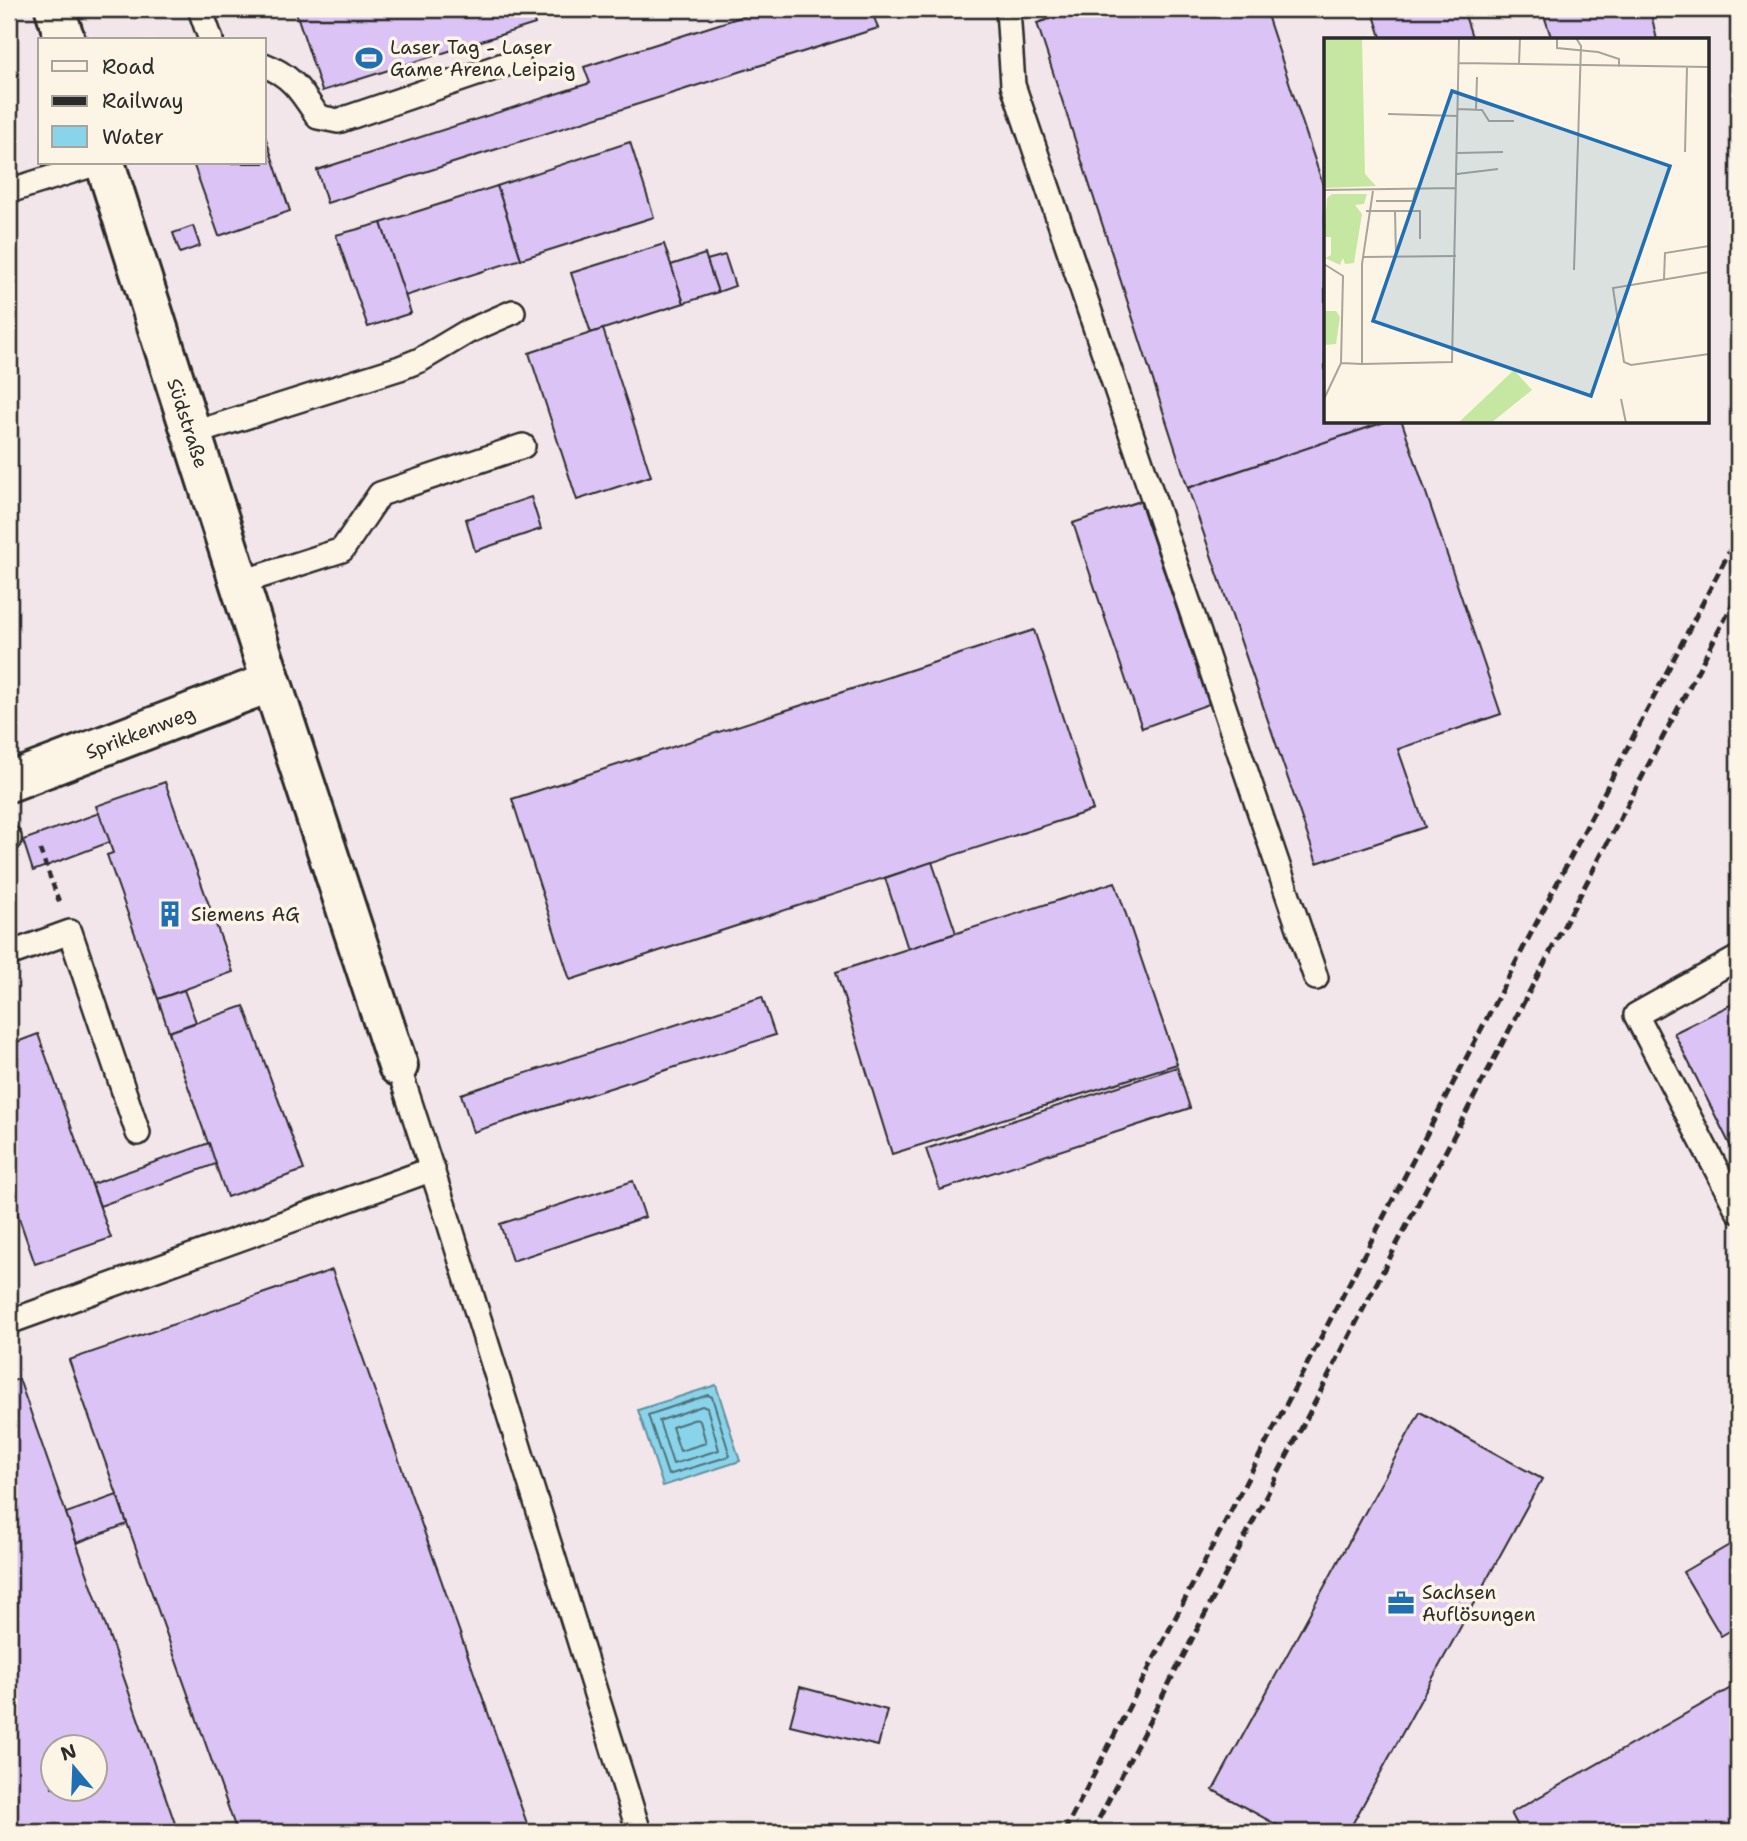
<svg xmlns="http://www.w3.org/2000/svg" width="1747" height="1841" font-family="'Shantell Sans',sans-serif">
<rect width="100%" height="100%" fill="#fcf5e5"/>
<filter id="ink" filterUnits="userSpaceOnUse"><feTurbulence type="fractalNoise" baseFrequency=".0143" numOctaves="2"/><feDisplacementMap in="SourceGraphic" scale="14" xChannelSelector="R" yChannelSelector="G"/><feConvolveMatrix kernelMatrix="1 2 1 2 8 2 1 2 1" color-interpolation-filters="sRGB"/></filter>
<g filter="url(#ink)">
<path fill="#f2e6ea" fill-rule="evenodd" d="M9,9h1729v1823h-803l6,-12 -8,12h-924zM40,40h224v123h-224zM1325,40h382v382h-382zM52,1746h42v42h-42z"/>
<path fill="#89d4ea" stroke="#63909e" stroke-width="2" d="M716,1385l24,76 -77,25 -25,-76z"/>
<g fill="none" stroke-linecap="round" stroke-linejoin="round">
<g stroke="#516f77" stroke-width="2">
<path d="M708,1395l4,2 18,59 -62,19 -20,-60z"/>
<path d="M702,1406l5,2 12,42 -46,14 -14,-43z"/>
<path d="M696,1419l4,2 6,22 -26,8 -8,-24z"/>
</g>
</g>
<g fill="#dbc4f5" stroke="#2b2b2b" stroke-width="2" fill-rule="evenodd">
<path d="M295,9h235l5,15 -213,67z"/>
<path d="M766,9h105l7,19 -551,175 -10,-33 273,-87 -6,-16z"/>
<path d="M1080,9h185l60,182v231h60l-197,66 -151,-465z"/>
<path d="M1372,9h91l10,31h-91z"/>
<path d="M1542,9h108l7,31h-105z"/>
<path d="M264,133l26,78 -71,25 -26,-73h71z"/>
<path d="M630,142l24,75 -133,42 -24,-73z"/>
<path d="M497,186l24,73 -116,37 -24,-73z"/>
<path d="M381,223l30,90 -43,14 -32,-92z"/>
<path d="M193,226l7,20 -20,7 -7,-20z"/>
<path d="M664,244l20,59 -93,30 -20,-60z"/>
<path d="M705,254l13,38 -34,11 -13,-38z"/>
<path d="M725,255l10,31 -17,6 -11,-32z"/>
<path d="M603,329l48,147 -74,24 -48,-147z"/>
<path d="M1385,422h17l99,292 -103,35 27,78 -108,36 -129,-375z"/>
<path d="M531,497l10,32 -66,22 -9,-32z"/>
<path d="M1140,501l69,203 -67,24 -69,-205z"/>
<path d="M1034,630l59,180 -523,170 -58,-181z"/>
<path d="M165,782l68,190 -75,27 -51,-144 6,-2 -17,-47z"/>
<path d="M99,813l11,29 -77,29 -10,-31z"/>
<path d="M932,862l24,71 -48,16 -23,-71z"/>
<path d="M1115,882l62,182 -285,90 -56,-182z"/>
<path d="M184,990l12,32 -27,10 -11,-33z"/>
<path d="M762,997l13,38 -302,97 -12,-38z"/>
<path d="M1738,1001v160l-64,-128z"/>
<path d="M244,1006l60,164 -77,27 -58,-165z"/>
<path d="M38,1034l73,204 -76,26 -26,-75v-144z"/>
<path d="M1177,1067l13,41 -250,82 -14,-41z"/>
<path d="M209,1143l7,21 -116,42 -8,-22z"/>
<path d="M633,1181l12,36 -133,44 -12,-37z"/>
<path d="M332,1270l198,562h-293l-168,-472z"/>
<path d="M19,1379l47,134 112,319h-169v-450zM52,1746h42v42h-42z"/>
<path d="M1420,1412l122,67 -194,353h-58l-77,-42z"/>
<path d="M117,1495l10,29 -50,19 -11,-30z"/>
<path d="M1738,1540v86l-17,10 -38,-64z"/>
<path d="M1738,1684v148h-217l-10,-19z"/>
<path d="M800,1687l87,23 -9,36 -88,-21z"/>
</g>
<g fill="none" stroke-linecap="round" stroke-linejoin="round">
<g stroke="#2b2b2b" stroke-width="28">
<g id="lane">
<path d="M200,9l11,31"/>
<path d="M1008,9l5,76 303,893"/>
<path d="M264,65c29,11 38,28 54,52l20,4 180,-61"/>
<path d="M9,191l89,-28"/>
<path d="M191,434l209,-66 20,-8 47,-28 46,-20"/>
<path d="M239,583l103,-33 38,-56 143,-48"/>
<path d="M9,838v2"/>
<path d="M9,954l61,-22 68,201"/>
<path d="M1738,958l-102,57 102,196"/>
<path d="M398,1066l49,150 192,616"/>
<path d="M9,1322l424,-153"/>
</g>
</g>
<g stroke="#2b2b2b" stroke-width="44">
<g id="street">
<path d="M55,9l10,31"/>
<path d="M105,163l156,487 137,416"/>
<path d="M9,782l262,-100"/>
</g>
</g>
<path stroke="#2b2b2b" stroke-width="4.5" stroke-dasharray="7 5" stroke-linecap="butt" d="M40,850l20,54"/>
<use href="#lane" stroke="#fcf5e5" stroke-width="23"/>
<use href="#street" stroke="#fcf5e5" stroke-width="38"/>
<g stroke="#2b2b2b" stroke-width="5" stroke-dasharray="10 5" stroke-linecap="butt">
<path d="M1064,1832l674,-1297"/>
<path d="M1092,1832l305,-588 341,-650"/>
</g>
</g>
</g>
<defs>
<g id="stadium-bare" transform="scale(2.1)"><path d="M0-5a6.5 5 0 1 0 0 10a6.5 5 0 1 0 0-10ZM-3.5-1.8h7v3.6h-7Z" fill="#1f6fb2" stroke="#fcf5e5" stroke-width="2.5" paint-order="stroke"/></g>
<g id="building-bare" transform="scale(2.1)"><path d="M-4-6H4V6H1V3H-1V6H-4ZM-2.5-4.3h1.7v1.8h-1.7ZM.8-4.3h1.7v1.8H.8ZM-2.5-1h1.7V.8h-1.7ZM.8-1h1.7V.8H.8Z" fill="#1f6fb2" stroke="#fcf5e5" stroke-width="2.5" paint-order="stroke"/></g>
<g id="office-bare" transform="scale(2.1)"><path d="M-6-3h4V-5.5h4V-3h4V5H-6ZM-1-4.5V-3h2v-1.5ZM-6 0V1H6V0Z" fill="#1f6fb2" stroke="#fcf5e5" stroke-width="2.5" paint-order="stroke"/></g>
</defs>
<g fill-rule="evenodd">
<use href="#stadium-bare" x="369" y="58"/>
<use href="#building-bare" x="170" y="914"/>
<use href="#office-bare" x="1401" y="1603"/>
</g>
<g text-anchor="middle" stroke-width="7" stroke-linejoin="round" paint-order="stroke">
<g font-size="19" fill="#2b2b2b" stroke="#fcf5e5" text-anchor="start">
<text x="390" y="54">Laser Tag - Laser<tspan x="390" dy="22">Game Arena Leipzig</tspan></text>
<text x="191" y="921">Siemens AG</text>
<text x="1422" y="1599">Sachsen<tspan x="1422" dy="22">Auflösungen</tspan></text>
</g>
<g font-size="19" fill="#2b2b2b" stroke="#fcf5e5">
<text transform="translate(188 423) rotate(72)" y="7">Südstraße</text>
<text transform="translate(140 732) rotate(-21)" y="7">Sprikkenweg</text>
</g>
</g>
<g transform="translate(1324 38)">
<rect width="385" height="385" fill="#fcf5e5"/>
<path d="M0,0h38l3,136 11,12 -52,2zM43,156l-3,10 -9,1 7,9 -8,49 -9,1 -2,-6 -3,7 -15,-7 6,-3v-18h-7l3,-39 5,-4zM0,273h12l4,6 -4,27 -12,1zM190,332l18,20 -41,33h-33z" fill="#c5e7a1"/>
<path fill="none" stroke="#a8a49b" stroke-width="2" d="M233,0v10l41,4 21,7v8M135,25l250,4M195,26l1,-26M134,71l24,1 7,11h25M152,71l1,-32M64,76l70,2M361,114l2,-85M133,115l46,-1M133,136l41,-5M0,152l132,-2M49,153l-11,73v100l90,-2 7,-324M52,163h37l3,-12M42,173h29l1,46M71,173h25v28M39,219l93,-1M0,226l19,12 -2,87 21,1M250,232l7,-224 -5,-8M385,234l-96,16 11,74 7,3 78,-11M340,241l1,-26 44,-7M0,361l17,-36M297,361l5,24"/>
<path fill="#1f6fb2" fill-opacity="0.15" stroke="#1f6fb2" stroke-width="3.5" d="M128,53l218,75 -79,230 -218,-75z"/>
<rect width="385" height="385" fill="none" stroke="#2b2b2b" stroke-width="3.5"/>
</g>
<rect width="1747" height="1841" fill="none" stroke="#fcf5e5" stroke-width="35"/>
<rect x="18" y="18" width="1712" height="1806" fill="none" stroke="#2b2b2b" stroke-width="2.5" filter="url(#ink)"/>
<rect x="38" y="38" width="228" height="126" fill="#fcf5e5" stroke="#a8a49b" stroke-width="2"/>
<rect x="52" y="61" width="35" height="10" fill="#fcf5e5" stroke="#a8a49b" stroke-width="2"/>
<text x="102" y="74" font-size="21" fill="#2b2b2b">Road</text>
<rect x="52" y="96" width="35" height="10" fill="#2b2b2b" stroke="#a8a49b" stroke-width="2"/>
<text x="102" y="108" font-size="21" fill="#2b2b2b">Railway</text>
<rect x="52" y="126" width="35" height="21" fill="#89d4ea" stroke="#a8a49b" stroke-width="2"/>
<text x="102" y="144" font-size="21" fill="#2b2b2b">Water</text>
<g transform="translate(74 1768) rotate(341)"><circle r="33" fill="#fcf5e5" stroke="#a8a49b" stroke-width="2"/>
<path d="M0-5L12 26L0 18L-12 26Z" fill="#1f6fb2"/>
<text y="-10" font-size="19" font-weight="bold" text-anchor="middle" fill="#2b2b2b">N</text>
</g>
</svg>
